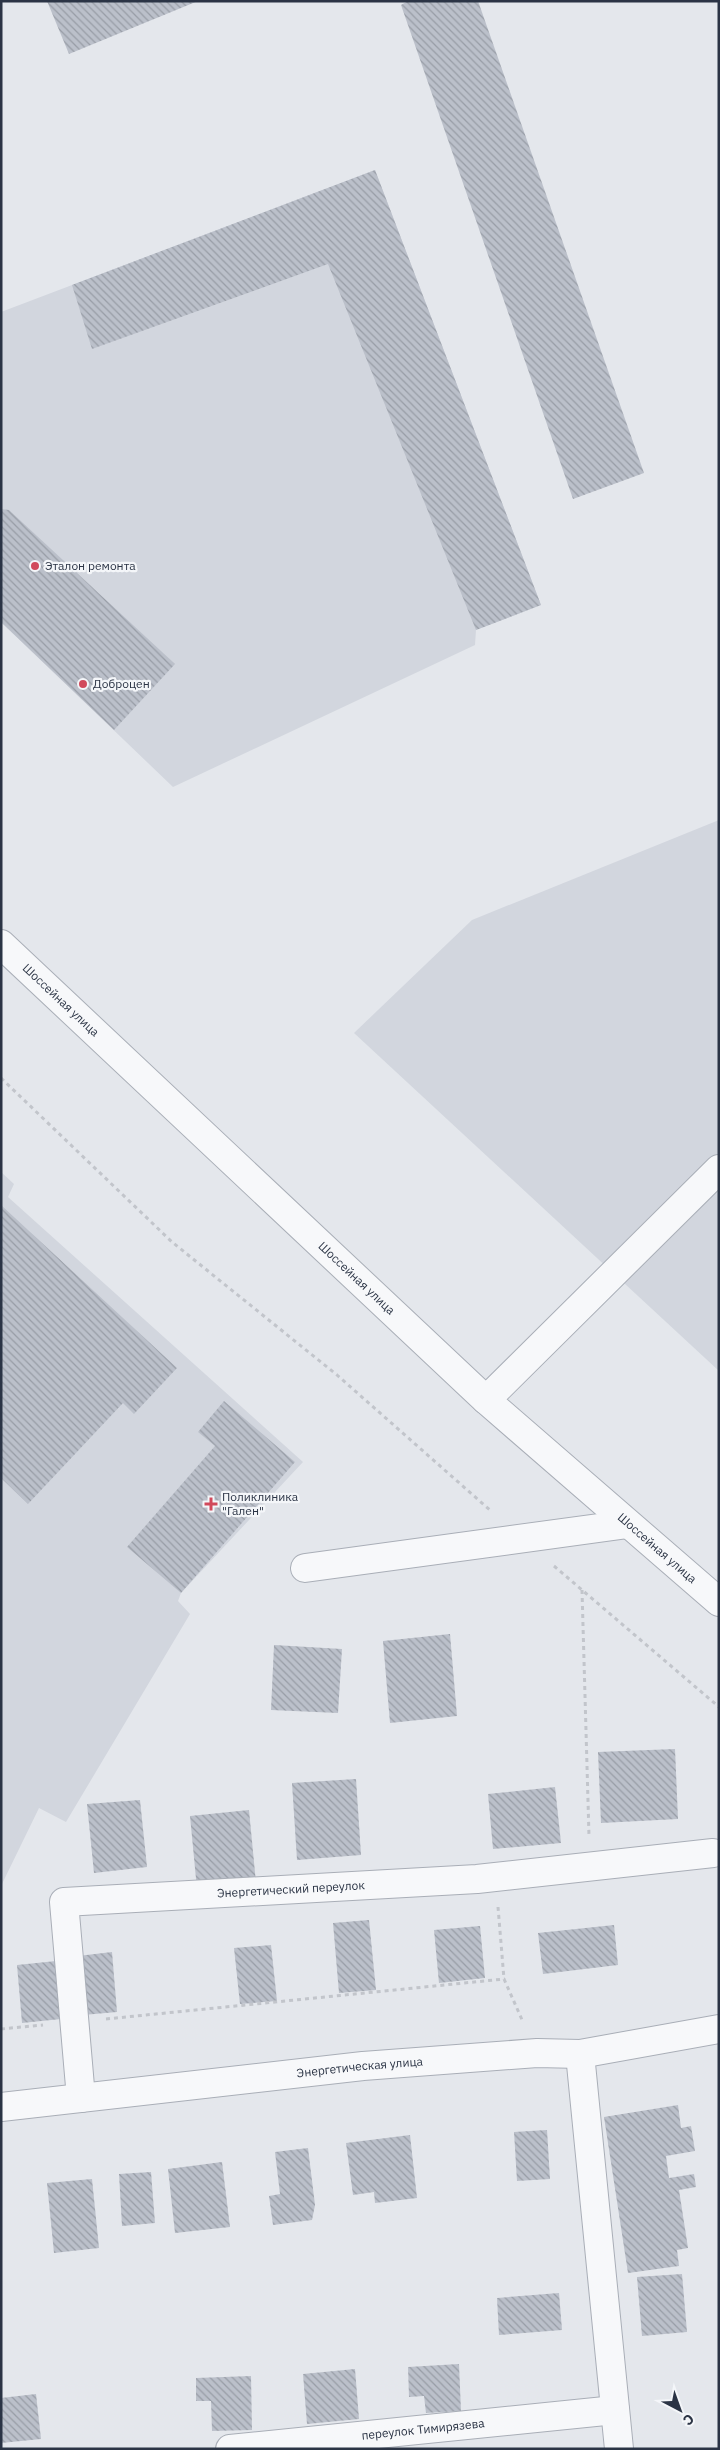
<svg xmlns="http://www.w3.org/2000/svg" width="720" height="2450" font-family="'IBM Plex Sans',sans-serif">
<defs>
<pattern id="building-back-hatch" width="6" height="6" patternUnits="userSpaceOnUse" patternTransform="scale(1.25)"><rect width="6" height="6" fill="#bbc0ca"/><path d="M-1 5l2 2M0 0l6 6M5-1l2 2" fill="none" stroke="#989da6"/></pattern>
</defs>
<rect width="100%" height="100%" fill="#e4e7ec"/>
<g fill="#d2d6de">
<path d="M375,170l166,435 -65,25 -1,15 -302,142 -172,-165v-310z"/>
<path d="M719,820v551l-365,-338 118,-113z"/>
<path d="M1,1172l13,12 -6,13 295,265 -122,131 -3,8 12,13 -124,208 -27,-14 -38,78z"/>
</g>
<g fill="url(#building-back-hatch)">
<path d="M47,1h151l-129,53z"/>
<path d="M408,1h70l166,472 -71,26 -172,-494z"/>
<path d="M375,170l166,435 -65,25 -148,-366 -236,85 -20,-64z"/>
<path d="M1,509l8,1 166,154 -61,66 -113,-108z"/>
<path d="M1,1205l176,163 -43,46 -11,-11 -95,101 -27,-26z"/>
<path d="M224,1401l71,61 -114,131 -54,-46 88,-101 -17,-14z"/>
<path d="M450,1634l7,82 -67,7 -7,-82z"/>
<path d="M274,1645l68,4 -4,64 -67,-3z"/>
<path d="M675,1749l3,70 -77,4 -3,-71z"/>
<path d="M356,1779l5,76 -64,5 -5,-77z"/>
<path d="M555,1787l6,56 -68,6 -5,-55z"/>
<path d="M140,1800l7,67 -53,6 -7,-69z"/>
<path d="M249,1810l7,73 -59,6 -7,-73z"/>
<path d="M369,1920l7,70 -37,3 -6,-70z"/>
<path d="M614,1925l4,40 -75,9 -5,-41z"/>
<path d="M480,1926l5,52 -46,5 -5,-53z"/>
<path d="M271,1945l6,56 -37,3 -6,-56z"/>
<path d="M112,1952l5,60 -34,3 -5,-59z"/>
<path d="M56,1961l5,58 -39,4 -5,-58z"/>
<path d="M678,2105l3,23 10,-2 4,25 -29,5 3,22 25,-4 2,13 -17,3 9,58 -11,2 2,16 -51,7 -24,-156z"/>
<path d="M547,2130l3,49 -33,2 -3,-49z"/>
<path d="M410,2135l7,63 -42,5 -1,-11 -21,3 -7,-52z"/>
<path d="M308,2148l7,57 -3,15 -39,5 -4,-29 11,-2 -5,-42z"/>
<path d="M222,2162l8,65 -55,6 -7,-64z"/>
<path d="M151,2172l4,51 -33,3 -3,-52z"/>
<path d="M92,2179l7,69 -45,5 -7,-70z"/>
<path d="M682,2274l5,58 -45,4 -5,-59z"/>
<path d="M559,2293l3,37 -63,5 -2,-37z"/>
<path d="M459,2364l2,47 -35,2 -2,-17 -15,1 -1,-30z"/>
<path d="M355,2369l4,50 -52,5 -4,-50z"/>
<path d="M251,2376l1,54 -40,1 -1,-30h-15v-23z"/>
<path d="M36,2394l5,45 -40,4v-45z"/>
</g>
<g fill="none" stroke-linecap="round" stroke-linejoin="round">
<g stroke="#a9aeb7" stroke-width="30">
<g id="minor">
<path id="s1" d="M1,944l485,456 233,202"/>
<path d="M486,1400l233,-231"/>
<path d="M305,1568l323,-44"/>
<path d="M580,2054l39,395"/>
<path id="s2" d="M81,2098l-17,-196 413,-23 236,-26"/>
<path id="s3" d="M1,2107l362,-41 174,-13 43,1 139,-25"/>
<path id="s4" d="M230,2449l385,-39"/>
</g>
</g>
<g stroke="#c2c5cb" stroke-width="3" stroke-dasharray="4 4" stroke-linecap="butt">
<path d="M1,1078l171,164 165,133 154,136"/>
<path d="M554,1566l165,141"/>
<path d="M582,1590l7,246"/>
<path d="M498,1907l6,72"/>
<path d="M106,2019l398,-40 19,43"/>
<path d="M1,2029l42,-4"/>
</g>
<use href="#minor" stroke="#f7f8fa" stroke-width="28"/>
</g>
<g fill="#d1495b" stroke="#f4f6f9" stroke-width="2">
<circle cx="35" cy="566" r="5"/>
<circle cx="83" cy="684" r="5"/>
<path d="M208.5 1496.5h5v5h5v5h-5v5h-5v-5h-5v-5h5z"/>
</g>
<g text-anchor="middle" stroke-width="4.5" stroke-linejoin="round" paint-order="stroke">
<g font-size="12" fill="#2b3445" stroke="#f4f6f9" text-anchor="start">
<text x="45" y="570">Эталон ремонта</text>
<text x="93" y="688">Доброцен</text>
<text x="222" y="1501">Поликлиника<tspan x="222" dy="14">"Гален"</tspan></text>
</g>
<g font-size="12" fill="#2b3445" stroke="#f4f6f9">
<text dy="4" stroke="none"><textPath href="#s1" startOffset="82">Шоссейная улица</textPath></text>
<text dy="4" stroke="none"><textPath href="#s1" startOffset="488">Шоссейная улица</textPath></text>
<text dy="4" stroke="none"><textPath href="#s1" startOffset="892">Шоссейная улица</textPath></text>
<text dy="4" stroke="none"><textPath href="#s2" startOffset="424">Энергетический переулок</textPath></text>
<text dy="4" stroke="none"><textPath href="#s3" startOffset="361">Энергетическая улица</textPath></text>
<text dy="4" stroke="none"><textPath href="#s4" startOffset="194">переулок Тимирязева</textPath></text>
</g>
</g>
<rect width="720" height="2450" fill="none" stroke="#2b3445" stroke-width="5"/>
<g transform="translate(680 2410) rotate(139)" stroke="#f4f6f9" stroke-width="4" paint-order="stroke">
<path d="M0-4L9 19L0 12L-9 19Z" fill="#2b3445"/>
<text y="-8" font-size="14" font-weight="bold" text-anchor="middle" fill="#2b3445">С</text>
</g>
</svg>
